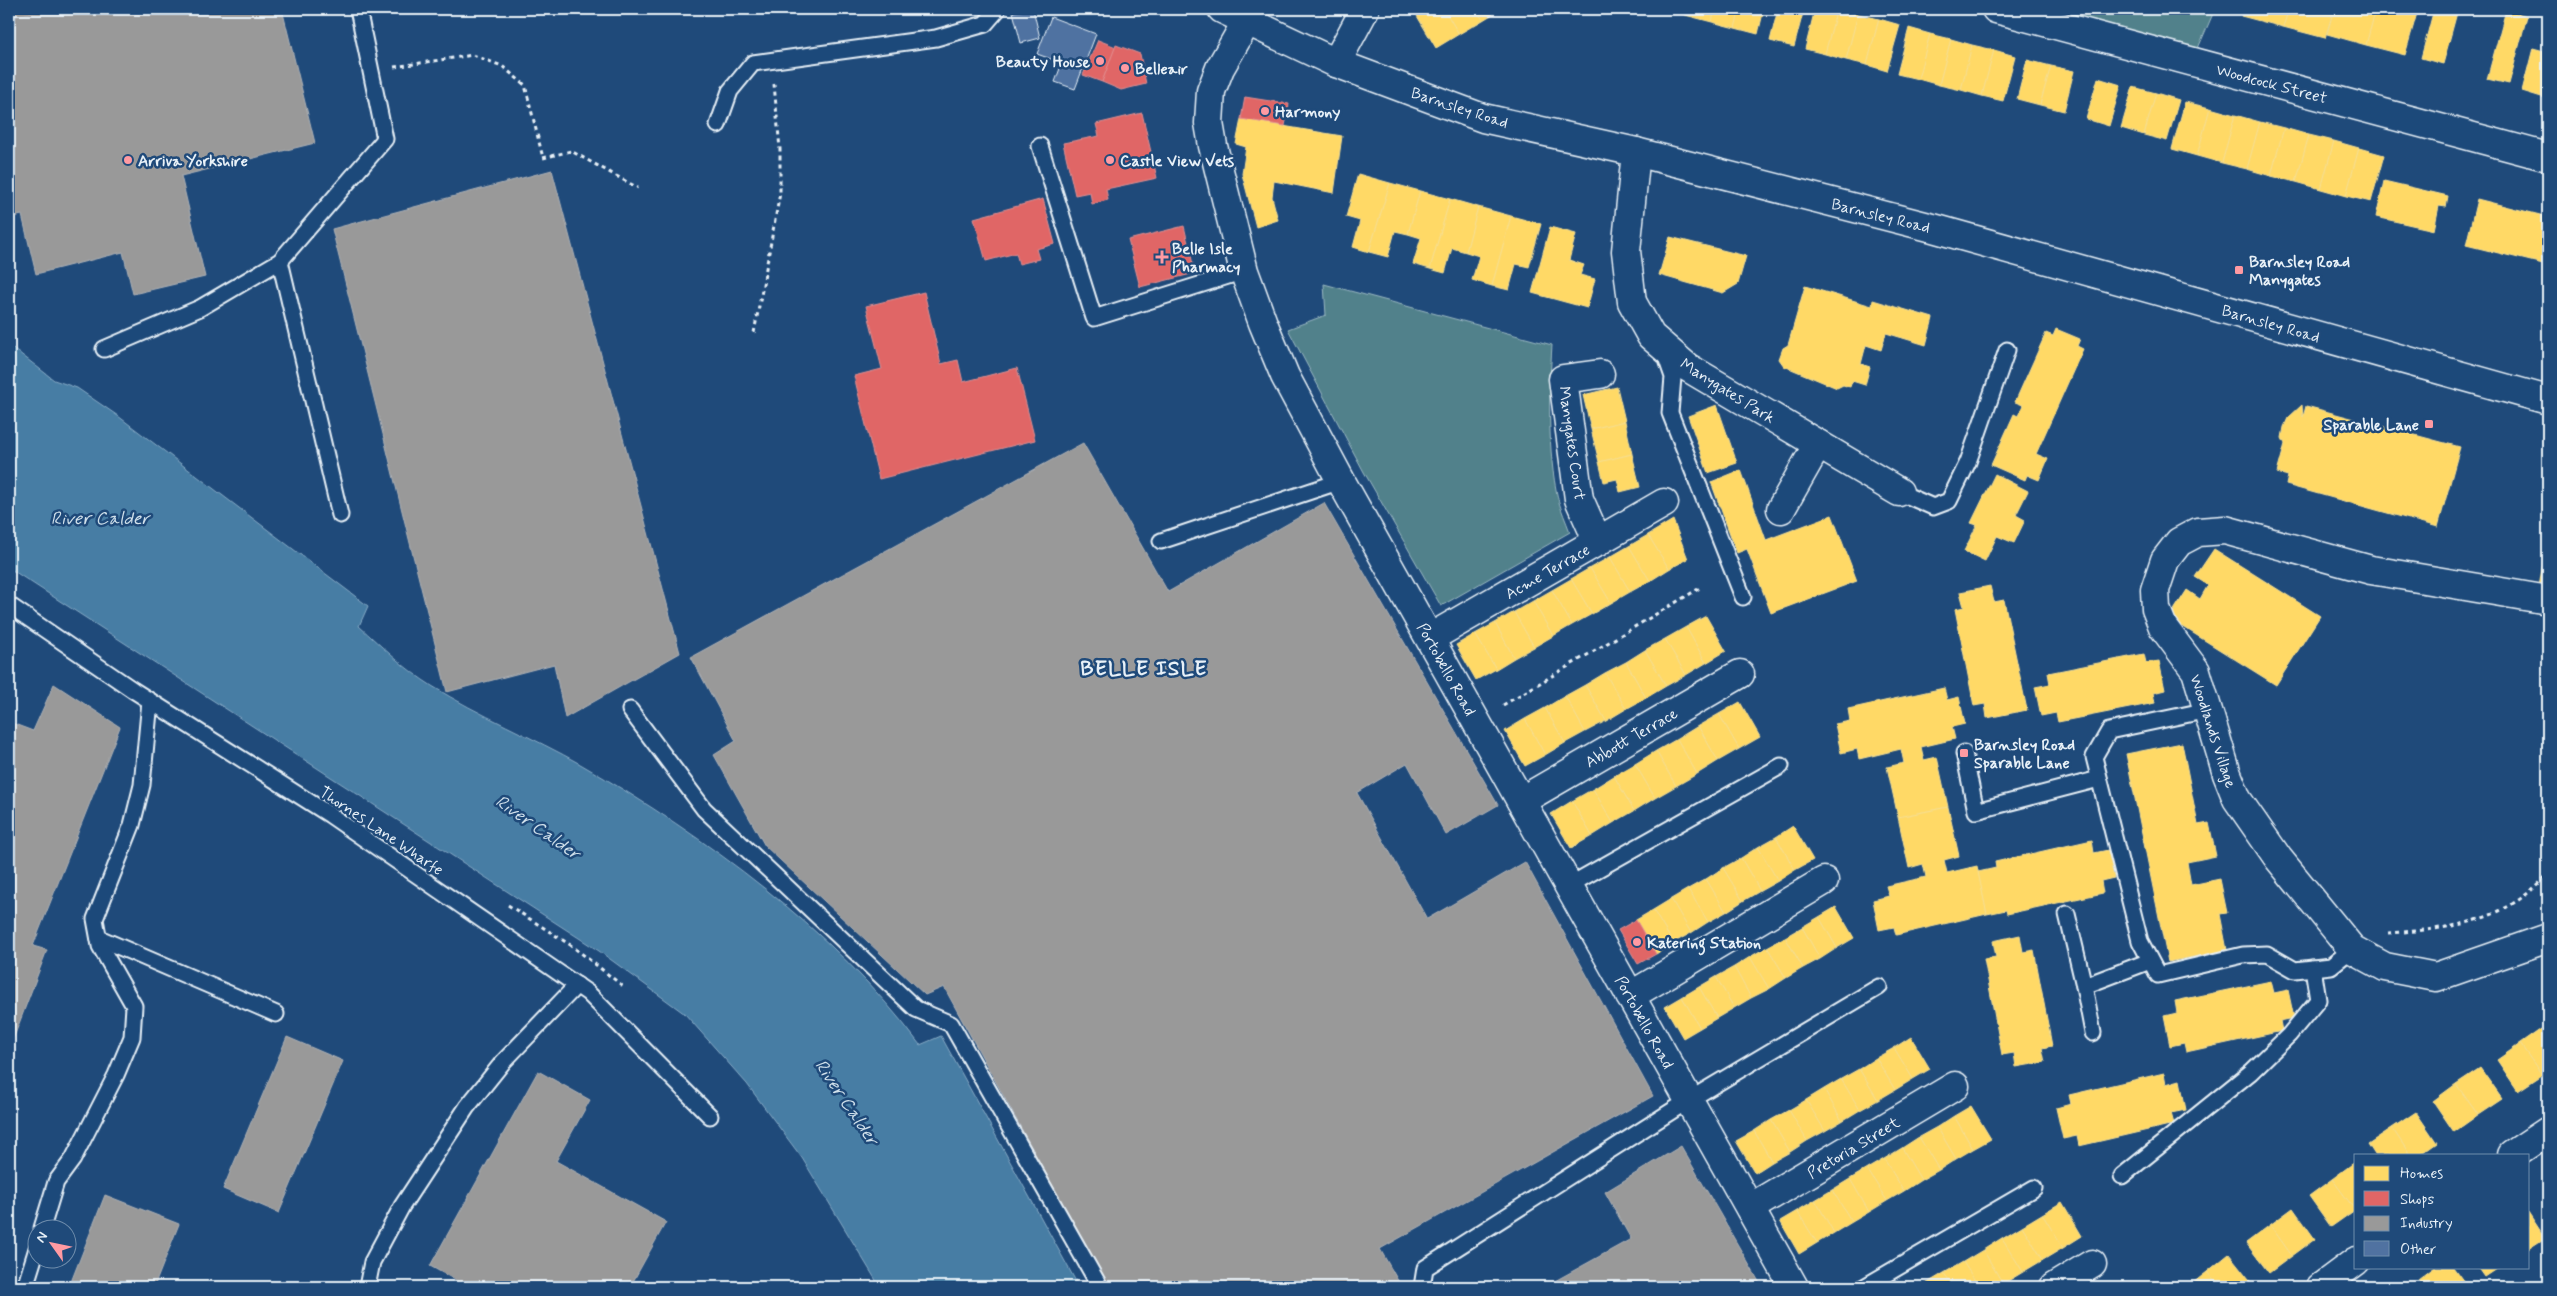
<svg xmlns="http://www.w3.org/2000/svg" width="2557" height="1296" font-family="Mynerve,sans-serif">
<rect width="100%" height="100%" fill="#1f4a7a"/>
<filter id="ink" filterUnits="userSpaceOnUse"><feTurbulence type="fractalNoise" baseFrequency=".02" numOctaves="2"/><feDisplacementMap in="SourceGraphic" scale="10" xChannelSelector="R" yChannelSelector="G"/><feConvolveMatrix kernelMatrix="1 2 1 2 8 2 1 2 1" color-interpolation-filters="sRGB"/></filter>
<g filter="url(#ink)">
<g fill="#51818b" stroke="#9cb9c2">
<path d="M1996,9h219l-23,53z"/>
<path d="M1324,284l228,61c-3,47 -5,107 6,154 3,11 8,22 12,33l-129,74 -77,-134 -76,-143 38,-14z"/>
</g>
<path fill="#477da4" stroke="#87abc6" d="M9,345l45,35 23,8 41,28 250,190 -9,20c23,21 46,43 73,60 48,30 101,51 150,79 124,72 253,166 338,280l21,-9 138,251h-199l-78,-129 -55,-74 -62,-70 -86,-63 -590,-383z"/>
<g fill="#ffd966" stroke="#f8e092">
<path d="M1430,9h14l15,25 -23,14 -19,-32z"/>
<path d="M1444,9h32l7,11 -24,14z"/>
<path d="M1476,9h25l-18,11z"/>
<path d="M1666,9h25l-2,7z"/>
<path d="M1691,9h24l-3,13 -23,-6z"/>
<path d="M1715,9h25l-5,19 -23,-6z"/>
<path d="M1740,9h24l-6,25 -23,-6z"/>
<path d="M1778,9h26l-10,38 -24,-6z"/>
<path d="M1815,9h22l-12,45 -20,-5z"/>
<path d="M1837,9l21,5 -12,46 -21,-6z"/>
<path d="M2243,9h46l-6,18 -42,-11z"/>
<path d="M2289,9h45l-9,29 -42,-11z"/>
<path d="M2334,9h42l-10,36 -39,-11z"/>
<path d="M2376,9h24l17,4 -12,42 -39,-10z"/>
<path d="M2434,9h24l-15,55 -22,-6z"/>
<path d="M2506,10l21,6 -18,68 -22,-5z"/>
<path d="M1858,14l21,5 -12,46 -21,-5z"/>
<path d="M1879,19l21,6 -13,46 -20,-6z"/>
<path d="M1909,28l21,6 -12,45 -21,-5z"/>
<path d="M1930,34l21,5 -12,46 -21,-6z"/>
<path d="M1951,39l21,6 -11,45 -22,-5z"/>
<path d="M1972,45l22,5 -12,46 -21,-6z"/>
<path d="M2533,48l15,4v47l-26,-8z"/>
<path d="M1994,50l21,6 -12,45 -21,-5z"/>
<path d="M2027,60l24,6 -11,39 -23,-6z"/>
<path d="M2051,66l23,5 -10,40 -24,-6z"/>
<path d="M2098,78l23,7 -12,41 -23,-7z"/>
<path d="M2133,87l23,6 -12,42 -23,-7z"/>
<path d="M2156,93l23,7 -12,41 -23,-6z"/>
<path d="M2185,102l25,6 -13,48 -25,-7z"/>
<path d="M2210,108l25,7 -13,48 -25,-7z"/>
<path d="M2235,115l25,7 -13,47 -25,-6z"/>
<path d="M1241,119l101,17 -8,57 -60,-12 -2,16 6,23 -22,7 -14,-53 4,-27 -10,-3z"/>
<path d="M2260,122l24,6 -13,48 -24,-7z"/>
<path d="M2284,128l25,7 -13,47 -25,-6z"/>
<path d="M2309,135l25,6 -13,48 -25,-7z"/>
<path d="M2334,141l25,7 -13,48 -25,-7z"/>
<path d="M2359,148l25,7 -13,47 -25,-6z"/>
<path d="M1358,174l32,9 -21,69 -16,-5 7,-26 -14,-4z"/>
<path d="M2384,181l64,15 -2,11 -7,-1 -5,24 -58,-13z"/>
<path d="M1390,183l30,8 -12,43 -13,-3 -7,26 -19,-5z"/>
<path d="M1420,191l30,8 -20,70 -17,-5 8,-26 -13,-4z"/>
<path d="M1450,199l28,8 -12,45 -14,-4 -7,25 -15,-4z"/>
<path d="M2477,199l71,18v26l-5,21 -77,-19z"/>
<path d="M1478,207l33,9 -19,70 -20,-6 7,-24 -13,-4z"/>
<path d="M1511,216l30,8 -12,43 -13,-3 -7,26 -17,-4z"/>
<path d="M1550,227l26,7 -7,26 15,5 -4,10 15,4 -8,29 -55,-15z"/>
<path d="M1670,237l76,19 -8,28 -15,9 -64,-18z"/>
<path d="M1805,286l67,20 1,-6 60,18 -7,27 -40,-12 -5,17 -15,-5 -5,19 9,3 -5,18 -13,-4 -2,6 -7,-2 -6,3 -53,-22 -5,-7 4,-11 5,-3z"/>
<path d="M2056,329l24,10 -3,7 6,3 -47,105 12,5 -9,21 -12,-5 -2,5 -34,-15 23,-51 4,2 5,-11 -8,-3 31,-69 7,3z"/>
<path d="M1617,387l8,34 -34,8 -8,-34z"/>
<path d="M1717,405l20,58 -29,10 -20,-57z"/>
<path d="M2302,405l1,12 3,-11 154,41 -22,80 -152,-42 2,-9 -11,-3 8,-29 -3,-6 2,-11 4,-9z"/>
<path d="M1625,421l7,33 -33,8 -8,-33z"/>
<path d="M1632,454l8,33 -20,5 -3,-13 -13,3 -5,-20z"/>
<path d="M1741,470l25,70 66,-25 25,66 -86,32 -24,-64 -10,4 -26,-71z"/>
<path d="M1995,474l33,17 -12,24 9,5 -11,23 -17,-7 -12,25 -21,-10 13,-26 -6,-2z"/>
<path d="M1673,520l15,39 -19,10 -21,-34z"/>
<path d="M2548,533v55l-9,-1z"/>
<path d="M1648,535l21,34 -19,12 -21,-35z"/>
<path d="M1629,546l21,35 -20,11 -20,-35z"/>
<path d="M2214,549l106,67 -44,69 -107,-67 18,-28 13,9 8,-14 -13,-8z"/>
<path d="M1610,557l20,35 -19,11 -21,-35z"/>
<path d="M1590,568l21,35 -19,11 -21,-35z"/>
<path d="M1571,579l21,35 -20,11 -20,-35z"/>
<path d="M1990,586l4,16 10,-2 23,110 -40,8 -2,-14 -11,2 -19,-97 9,-2 -4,-15z"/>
<path d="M1552,590l20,35 -19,11 -20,-35z"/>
<path d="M1533,601l20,35 -19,11 -20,-35z"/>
<path d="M1514,612l20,35 -20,11 -19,-35z"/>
<path d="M1706,616l20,35 -20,12 -20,-36z"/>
<path d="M1495,623l19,35 -18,11 -21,-35z"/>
<path d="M1686,627l20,36 -20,12 -21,-36z"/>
<path d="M1475,634l21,35 -20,11 -20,-35z"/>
<path d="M1665,639l21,36 -20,11 -21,-36z"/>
<path d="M1645,650l21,36 -20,12 -20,-36z"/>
<path d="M2144,654l2,9 13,-2 6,29 -12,3 2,10 -97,19 -2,-9 -15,3 -6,-29 15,-3 -2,-11z"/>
<path d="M1626,662l20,36 -20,11 -21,-36z"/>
<path d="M1605,673l21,36 -20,12 -21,-36z"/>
<path d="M1585,685l21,36 -21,11 -20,-36z"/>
<path d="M1944,688l3,12 12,-3 6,27 -13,3 3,12 -34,8 3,13 13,-3 11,50 -50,10 -11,-50 17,-4 -3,-14 -42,10 -2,-10 -16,4 -6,-29 15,-3 -2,-12z"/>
<path d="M1565,696l20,36 -20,11 -20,-35z"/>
<path d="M1740,702l20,35 -21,12 -20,-35z"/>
<path d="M1545,708l20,35 -20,12 -20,-36z"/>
<path d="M1719,714l20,35 -21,12 -20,-35z"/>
<path d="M1525,719l20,36 -20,11 -20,-35z"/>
<path d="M1698,726l20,35 -21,13 -20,-35z"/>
<path d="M1677,739l20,35 -21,12 -20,-35z"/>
<path d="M2182,743l16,82 11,-2 7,33 -29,6 4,23 29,-6 7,34 -7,1 7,36 -59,12 -42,-208z"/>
<path d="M1656,751l20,35 -21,12 -20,-34z"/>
<path d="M1635,764l20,34 -21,13 -20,-35z"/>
<path d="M1614,776l20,35 -21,12 -20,-34z"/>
<path d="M1593,789l20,34 -21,13 -20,-35z"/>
<path d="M1572,801l20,35 -21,12 -20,-34z"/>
<path d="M1948,807l11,49 -15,4 3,13 30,-7 10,48 -91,21 -2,-8 -15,3 -6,-30 16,-4 -3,-10 40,-9 -3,-13 -14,4 -11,-51z"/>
<path d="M1793,826l20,34 -18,10 -19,-33z"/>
<path d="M1776,837l19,33 -17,11 -20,-34z"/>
<path d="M2092,840l2,13 14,-3 6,28 -13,3 2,12 -96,21 -1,-4 -19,4 -9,-42 18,-4 -1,-6z"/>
<path d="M1758,847l20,34 -18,10 -19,-33z"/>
<path d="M1741,858l19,33 -17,10 -20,-33z"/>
<path d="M1723,868l20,33 -17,11 -20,-33z"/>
<path d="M1706,879l20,33 -18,10 -20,-33z"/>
<path d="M1688,889l20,33 -17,11 -20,-34z"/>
<path d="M1671,899l20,34 -18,10 -20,-33z"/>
<path d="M1836,907l18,31 -17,10 -18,-31z"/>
<path d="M1653,910l20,33 -17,11 -20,-34z"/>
<path d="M1819,917l18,31 -17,11 -18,-32z"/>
<path d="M1802,927l18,32 -17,9 -18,-31z"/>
<path d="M2020,935l3,17 11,-2 18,96 -10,2 3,14 -29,5 -2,-14 -12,2 -18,-96 12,-2 -3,-16z"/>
<path d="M1785,937l18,31 -17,10 -19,-31z"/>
<path d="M1767,947l19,31 -17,11 -19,-32z"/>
<path d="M1750,957l19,32 -18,9 -17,-31z"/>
<path d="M1734,967l17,31 -17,10 -18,-31z"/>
<path d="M1716,977l18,31 -17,10 -18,-31z"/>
<path d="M2271,981l3,12 14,-3 6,28 -14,3 2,10 -96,21 -2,-9 -14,3 -6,-30 13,-3 -2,-12z"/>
<path d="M1699,987l18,31 -17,10 -18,-31z"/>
<path d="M1682,997l18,31 -17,10 -18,-31z"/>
<path d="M2544,1027l4,7v36l-6,5 -22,-31z"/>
<path d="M1911,1037l19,32 -17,10 -19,-31z"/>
<path d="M2520,1044l22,31 -24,16 -21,-31z"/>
<path d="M1894,1048l19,31 -18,11 -19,-32z"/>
<path d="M1876,1058l19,32 -17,10 -19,-31z"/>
<path d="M2480,1068l22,31 -24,16 -22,-31z"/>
<path d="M1859,1069l19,31 -18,10 -19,-31z"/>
<path d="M2164,1073l2,11 14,-4 6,30 -15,3 3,11 -95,22 -2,-10 -14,3 -7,-31 15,-4 -2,-9z"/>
<path d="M1841,1079l19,31 -18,11 -18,-32z"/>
<path d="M2456,1084l22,31 -24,17 -21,-31z"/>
<path d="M1824,1089l18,32 -17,10 -19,-31z"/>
<path d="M1806,1100l19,31 -18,10 -18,-31z"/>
<path d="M1971,1106l20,33 -18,10 -19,-33z"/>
<path d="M1789,1110l18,31 -17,11 -19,-32z"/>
<path d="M2416,1112l21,31 -17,12h-10l-18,-27z"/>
<path d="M1954,1116l19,33 -17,10 -19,-32z"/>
<path d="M1771,1120l19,32 -18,10 -18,-31z"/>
<path d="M1937,1127l19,32 -17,11 -20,-33z"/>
<path d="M2392,1128l18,27h-35l-7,-11z"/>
<path d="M1754,1131l18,31 -17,11 -19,-32z"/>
<path d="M1919,1137l20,33 -18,10 -19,-32z"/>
<path d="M1902,1148l19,32 -17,11 -20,-32z"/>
<path d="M1884,1159l20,32 -17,10 -20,-32z"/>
<path d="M2355,1162l1,47 -1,1 -23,-31z"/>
<path d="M1867,1169l20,32 -18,11 -19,-33z"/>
<path d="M1850,1179l19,33 -17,10 -20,-32z"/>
<path d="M2332,1179l23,31 -24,17 -22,-31z"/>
<path d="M1832,1190l20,32 -18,11 -19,-33z"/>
<path d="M1815,1200l19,33 -17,10 -20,-32z"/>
<path d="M2062,1202l20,34 -19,12 -21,-34z"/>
<path d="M2293,1208l22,31 -23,17 -22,-31z"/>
<path d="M1797,1211l20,32 -18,11 -19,-33z"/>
<path d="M2528,1212l17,26 -17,11z"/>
<path d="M2042,1214l21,34 -20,12 -21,-34z"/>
<path d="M2270,1225l22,31 -23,17 -23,-30z"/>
<path d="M2022,1226l21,34 -20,12 -21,-34z"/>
<path d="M2002,1238l21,34 -20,12 -20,-34z"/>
<path d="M1983,1250l20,34 -6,3h-18l-16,-25z"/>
<path d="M2229,1254l24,30 -5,3h-29l-12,-15z"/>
<path d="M1963,1262l16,25h-27l-8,-14z"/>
<path d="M2435,1267h18l14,19 -43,1 -6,-7z"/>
<path d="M2478,1267h22l-15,10z"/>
<path d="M2207,1272l12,15h-31z"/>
<path d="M1944,1273l8,14h-27l-1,-2z"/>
</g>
<g fill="#e06666" stroke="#e29092">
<path d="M1098,40l18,7 -14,35 -19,-7z"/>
<path d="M1116,45l24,9 6,30 -25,6 -19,-8z"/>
<path d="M1245,97l44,7 -4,22 -44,-7z"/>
<path d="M1142,113l15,65 -51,11 2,11 -16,4 -2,-12 -15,3 -12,-52 36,-7 -3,-12z"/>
<path d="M1043,199l12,45 -19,5 3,10 -20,5 -3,-11 -30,8 -12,-43z"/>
<path d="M1184,226l11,47 -55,14 -12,-47z"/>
<path d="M924,292l17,72 17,-4 5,22 54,-14 18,72 -156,39 -25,-103 28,-7 -16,-63z"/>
<path d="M1636,920l20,34 -18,10 -20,-34z"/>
</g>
<g fill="#999" stroke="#b1b3b6">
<path d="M9,9h39l-39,9z"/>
<path d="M48,9h234l33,134 -134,33 24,101 -72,17 -10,-42 -87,22 -14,-59 -13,3v-200z"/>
<path d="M552,170l128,483 -115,65 -11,-54 -107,28 -115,-463z"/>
<path d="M1083,443l85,149 156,-89 174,302 -52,30 -39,-72 -50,30 70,126 98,-57 128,234 -273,153 21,37 -2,1h-291l-164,-300 -19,8 -160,-149 -51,-91 22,-14 -45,-84z"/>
<path d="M54,684l66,43 -87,219 14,4 -38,100v-328l24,9z"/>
<path d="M287,1037l56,24 -64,152 -56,-24z"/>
<path d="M538,1071l52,29 -34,61 110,61 -36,65h-162l-38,-21z"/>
<path d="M1681,1146l81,141h-218l87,-48 -26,-47z"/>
<path d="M105,1195l74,29 -25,63h-85z"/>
</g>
<g fill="#5072a1" stroke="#e8f1f8">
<path d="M1033,9l7,29 -19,5 -8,-31z"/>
<path d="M1051,17l45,17 -21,55 -20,-7 7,-19 -25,-9z"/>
</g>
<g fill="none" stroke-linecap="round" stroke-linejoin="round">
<g stroke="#e8f1f8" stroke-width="19">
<g id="service">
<path d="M718,125l12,-34 23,-28 183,-25 49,-14 13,-15"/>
<path d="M1040,146l54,172 150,-47"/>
<path d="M280,261l60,254"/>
<path d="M104,349l96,-41 80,-47 105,-122 -27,-130"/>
<path d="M1665,354l8,23 -3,36 73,184"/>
<path d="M1899,492l34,15 16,-6 19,-39 39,-112"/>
<path d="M1161,541l180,-60"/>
<path d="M9,605l124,85 197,125 258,178 122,123"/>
<path d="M630,710l74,99 212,200 35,15 149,263"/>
<path d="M2208,710l-99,21 -15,26 46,184 18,34 85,-20 24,-1 28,16 36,-4 21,-17"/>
<path d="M1964,753l12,58 123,-32"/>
<path d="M1568,886l213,-120"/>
<path d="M2067,914l17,72 66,-25"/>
<path d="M99,938l177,76"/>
<path d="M2084,986l9,47"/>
<path d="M2122,1176l129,-104 38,-37 29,-35 -5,-32"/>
<path d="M42,1228l14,-46 17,-23 43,-84 16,-38 2,-31 -34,-60 -5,-27 37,-94 10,-40 8,-84"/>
<path d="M25,1287l13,-42"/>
<path d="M367,1287l5,-25 30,-56 65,-99 36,-45 74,-77"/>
<path d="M1422,1287l3,-19 264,-168 190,-113"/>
<path d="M1864,1287l170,-99"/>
</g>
</g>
<g stroke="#e8f1f8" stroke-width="31">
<g id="minor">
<path d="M1996,9l552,148"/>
<path d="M1247,21l-27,47 -9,23 -2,32 4,23 31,125 19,52 22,53 56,105 453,806"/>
<path d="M1336,63l29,-54"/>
<path d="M1636,152l-10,99 6,51 19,34 36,31 212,125"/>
<path d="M1781,509l37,-65"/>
<path d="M1598,542l-19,-43 -16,-120 37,-5"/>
<path d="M2548,600l-177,-30 -146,-40 -27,2 -19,10 -14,18 -10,30 1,19 7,18 33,44 31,103 10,25 41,59 74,91 33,18 51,10 112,-39"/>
<path d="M1430,638l234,-135"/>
<path d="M1521,801l219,-127"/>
<path d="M1630,996l194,-115"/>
<path d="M2512,1155l36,-24"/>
<path d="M1750,1208l205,-122"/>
<path d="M2054,1287l38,-23"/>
<path d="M2321,1287l35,-26"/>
</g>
</g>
<g stroke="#e8f1f8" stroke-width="31">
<path id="primary" d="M1222,9l114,54 147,55 153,34 297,76 615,172"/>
</g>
<g stroke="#e8f1f8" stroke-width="3" stroke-dasharray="4 4" stroke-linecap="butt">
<path d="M394,67l79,-12 29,11 23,19 18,73 28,-7 67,37"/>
<path d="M754,333l26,-140v-44l-6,-65"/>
<path d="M1503,705l197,-117"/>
<path d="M508,905l64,41 52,41"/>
<path d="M2388,933c63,-4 116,-10 160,-59"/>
</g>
<use href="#service" stroke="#1f4a7a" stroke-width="15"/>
<use href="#minor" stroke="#1f4a7a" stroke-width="28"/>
<use href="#primary" stroke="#1f4a7a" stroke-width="28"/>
</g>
</g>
<g fill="#ff9aa2" stroke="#1f4a7a" stroke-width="2">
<circle cx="1100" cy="61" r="5"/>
<circle cx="1125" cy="68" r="5"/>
<circle cx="1265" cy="111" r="5"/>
<circle cx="128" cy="160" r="5"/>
<circle cx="1110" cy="160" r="5"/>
<path d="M1159.5 249.5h5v5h5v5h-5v5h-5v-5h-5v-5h5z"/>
<rect x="2234" y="265" width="10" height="10" rx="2.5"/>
<rect x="2424" y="419" width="10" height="10" rx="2.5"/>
<rect x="1959" y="748" width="10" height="10" rx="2.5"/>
<circle cx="1637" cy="942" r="5"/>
</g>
<g text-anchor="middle" stroke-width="5" stroke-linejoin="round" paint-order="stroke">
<g font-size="16" font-weight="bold" fill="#e8f1f8" stroke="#1f4a7a" text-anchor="start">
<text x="1090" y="67" text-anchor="end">Beauty House</text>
<text x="1135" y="74">Belleair</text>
<text x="1275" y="117">Harmony</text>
<text x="138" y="166">Arriva Yorkshire</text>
<text x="1120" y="166">Castle View Vets</text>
<text x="1172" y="254">Belle Isle<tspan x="1172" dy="18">Pharmacy</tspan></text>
<text x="2249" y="267">Barnsley Road<tspan x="2249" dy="18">Manygates</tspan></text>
<text x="2419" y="430" text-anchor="end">Sparable Lane</text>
<text x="1974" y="750">Barnsley Road<tspan x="1974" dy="18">Sparable Lane</tspan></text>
<text x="1647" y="948">Katering Station</text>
</g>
<g font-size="16" fill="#e8f1f8" stroke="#1f4a7a">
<text transform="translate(2272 83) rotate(15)" y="6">Woodcock Street</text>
<text transform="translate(1460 107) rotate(18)" y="6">Barnsley Road</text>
<text transform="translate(1881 215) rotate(14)" y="6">Barnsley Road</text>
<text transform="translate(2271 323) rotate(16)" y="6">Barnsley Road</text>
<text transform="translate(1728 390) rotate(32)" y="6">Manygates Park</text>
<text transform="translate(1573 443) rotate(82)" y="6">Manygates Court</text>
<text transform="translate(1547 571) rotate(-30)" y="6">Acme Terrace</text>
<text transform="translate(1447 669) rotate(61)" y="6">Portobello Road</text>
<text transform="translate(2214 731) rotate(72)" y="6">Woodlands Village</text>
<text transform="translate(1631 737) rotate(-30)" y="6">Abbott Terrace</text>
<text transform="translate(382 830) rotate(34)" y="6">Thornes Lane Wharfe</text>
<text transform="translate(1645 1022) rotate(61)" y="6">Portobello Road</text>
<text transform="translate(1853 1147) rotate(-31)" y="6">Pretoria Street</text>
</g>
<g font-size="18" font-style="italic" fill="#d0e0eb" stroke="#1f4a7a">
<text x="100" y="524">River Calder</text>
<text transform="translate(538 827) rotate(35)" y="6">River Calder</text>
<text transform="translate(847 1102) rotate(56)" y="6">River Calder</text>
</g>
<g font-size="21" font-weight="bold" letter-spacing="1" fill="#e8f1f8" stroke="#1f4a7a">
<text x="1144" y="675">BELLE ISLE</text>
</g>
</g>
<rect width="2557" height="1296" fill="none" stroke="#1f4a7a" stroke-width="30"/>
<rect x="15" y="15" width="2527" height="1266" fill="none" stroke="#e8f1f8" stroke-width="2" filter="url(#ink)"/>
<rect x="2354" y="1154" width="175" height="115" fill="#1f4a7a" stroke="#6f8dac"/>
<rect x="2364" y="1166" width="25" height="15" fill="#ffd966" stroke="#6f8dac"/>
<text x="2400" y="1178" font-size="15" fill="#e8f1f8">Homes</text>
<rect x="2364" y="1191" width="25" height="15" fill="#e06666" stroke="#6f8dac"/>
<text x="2400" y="1204" font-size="15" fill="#e8f1f8">Shops</text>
<rect x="2364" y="1216" width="25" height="15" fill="#999999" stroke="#6f8dac"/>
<text x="2400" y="1228" font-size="15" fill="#e8f1f8">Industry</text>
<rect x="2364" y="1241" width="25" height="15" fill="#5072a1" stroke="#6f8dac"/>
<text x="2400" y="1254" font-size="15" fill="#e8f1f8">Other</text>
<g transform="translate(52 1244) rotate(303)"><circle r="24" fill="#1f4a7a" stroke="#6f8dac"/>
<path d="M0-4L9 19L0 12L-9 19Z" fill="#ff9aa2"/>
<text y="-8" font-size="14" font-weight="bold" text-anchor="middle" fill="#e8f1f8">N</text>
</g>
</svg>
